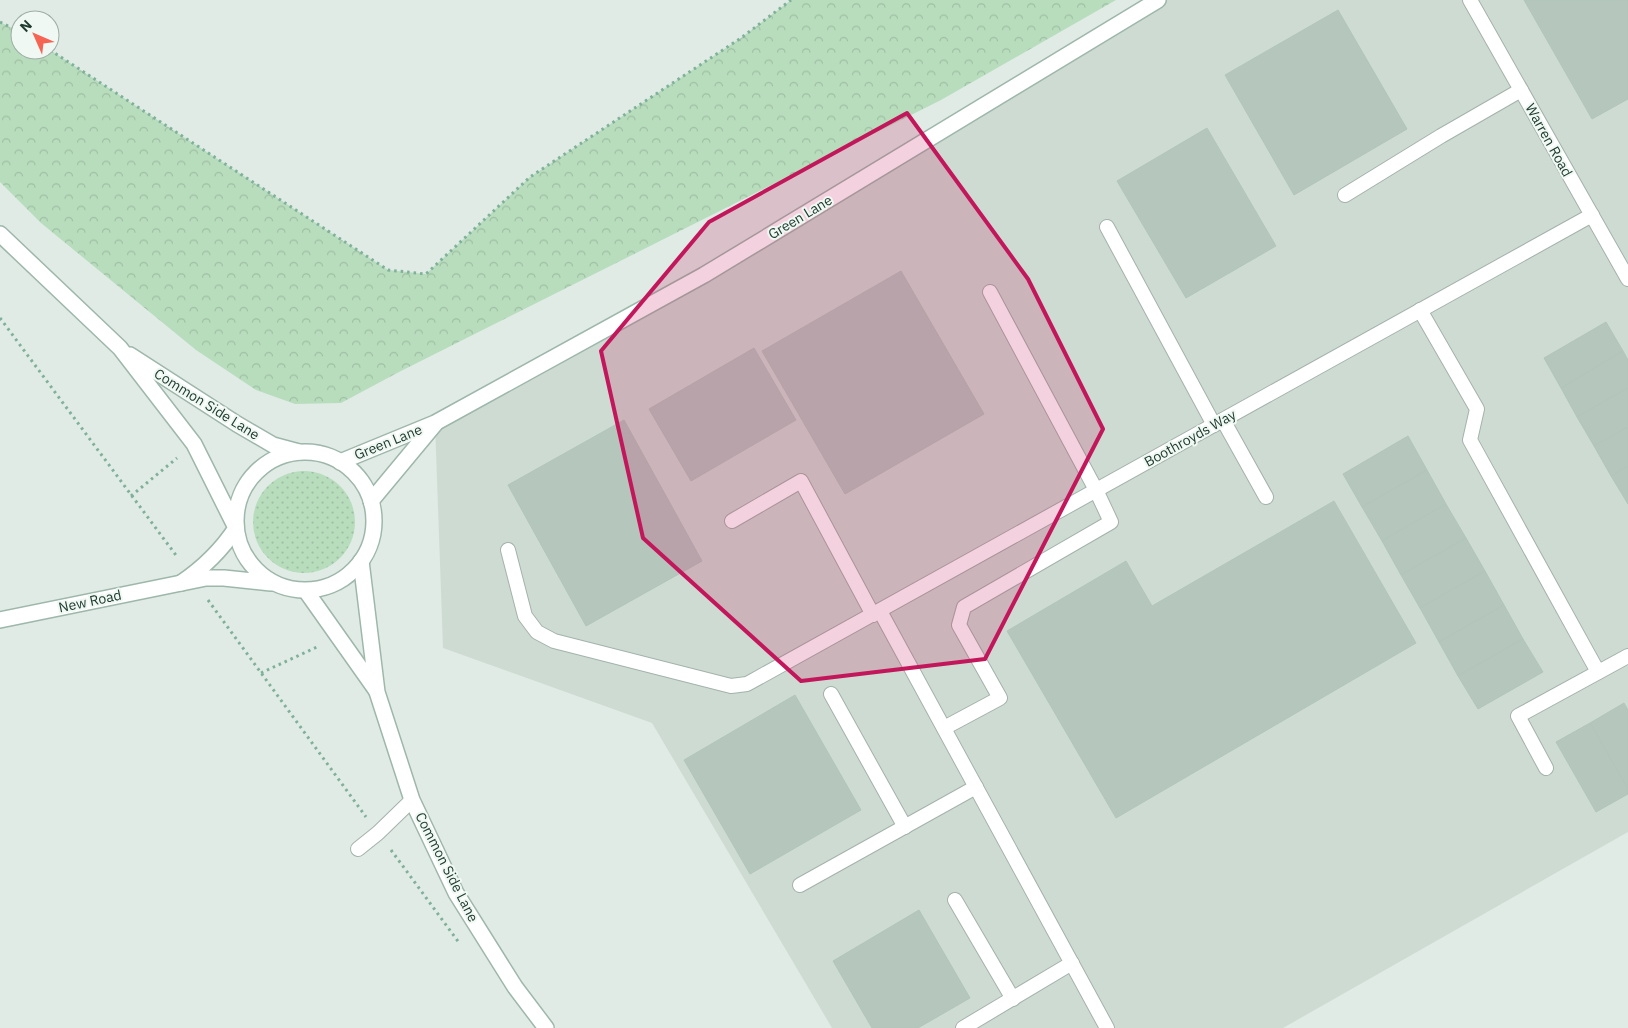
<svg xmlns="http://www.w3.org/2000/svg" width="1628" height="1028" font-family="'IBM Plex Sans',sans-serif">
<defs>
<pattern id="grass-dots" width="8" height="8" patternUnits="userSpaceOnUse" patternTransform="scale(1.25)"><rect width="8" height="8" fill="#b8ddbd"/><path d="M2 2h.1M6 6h.1" fill="none" stroke="#9ebfa3" stroke-width="1.8" stroke-linecap="round"/></pattern>
<pattern id="forest-crowns" width="20" height="18" patternUnits="userSpaceOnUse" patternTransform="scale(1.25)"><rect width="20" height="18" fill="#b8ddbd"/><path d="M2 6a3 3 0 1 1 6 0M12 15a3 3 0 1 1 6 0" fill="none" stroke="#9ebfa3"/></pattern>
</defs>
<rect width="100%" height="100%" fill="#e0ebe5"/>
<path fill="#cedbd3" d="M1158,0h470v832l-345,196h-451l-180,-305 -209,-75 -8,-225 269,-148z"/>
<circle fill="url(#grass-dots)" cx="304" cy="522" r="51"/>
<path fill="url(#forest-crowns)" d="M791,0h325l-175,100 -542,272 -58,31 -46,1 -39,-14 -60,-40 -155,-127 -41,-41v-160l20,10v18h30l338,220 38,4 104,-97 211,-139z"/>
<g fill="#b5c6bd" stroke="#b2c5bb">
<path d="M1524,0h104v99l-36,20z"/>
<path d="M1338,10l69,119 -113,66 -69,-120z"/>
<path d="M1207,128l69,118 -90,52 -69,-117z"/>
<path d="M901,271l83,143 -139,80 -83,-143z"/>
<path d="M1606,322l17,29 -62,37 -17,-30z"/>
<path d="M754,348l42,72 -105,61 -42,-72z"/>
<path d="M1623,351l5,9v28l-51,29 -16,-29z"/>
<path d="M1628,388v39l-34,19 -17,-29z"/>
<path d="M624,420l78,141 -116,65 -78,-141z"/>
<path d="M1628,427v39l-17,10 -17,-30z"/>
<path d="M1408,436l19,34 -65,37 -19,-33z"/>
<path d="M1628,466v38l-17,-28z"/>
<path d="M1427,470l19,34 -64,37 -20,-34z"/>
<path d="M1334,501l82,142 -300,175 -109,-187 119,-70 26,45z"/>
<path d="M1446,504l20,34 -65,37 -19,-34z"/>
<path d="M1466,538l19,33 -65,37 -19,-33z"/>
<path d="M1485,571l19,34 -65,37 -19,-34z"/>
<path d="M1504,605l19,34 -65,37 -19,-34z"/>
<path d="M1523,639l20,33 -65,37 -20,-33z"/>
<path d="M795,695l66,115 -111,64 -66,-114z"/>
<path d="M1624,703l4,7v79l-38,-66z"/>
<path d="M1590,723l38,66v5l-32,18 -40,-70z"/>
<path d="M919,910l51,88 -52,30h-46l-39,-67z"/>
</g>
<g fill="none" stroke-linecap="round" stroke-linejoin="round">
<g stroke="#a3b3ab" stroke-width="16">
<g id="lane">
<path d="M1470,0l158,279"/>
<path d="M1345,195l96,-59 80,-46"/>
<path d="M1107,227l107,198"/>
<path d="M1420,310l57,99 -7,31 128,232"/>
<path d="M1223,420l43,77"/>
<path d="M732,521l69,-40 72,134"/>
<path d="M508,550l17,66 12,16 17,9 177,45 16,-2 845,-469"/>
<path d="M880,611l227,417"/>
<path d="M831,694l74,133"/>
<path d="M944,728l56,-30 -41,-73 5,-18 147,-85 -15,-32 -106,-198"/>
<path d="M1546,768l-28,-52 110,-60"/>
<path d="M358,849l20,-16 34,-33"/>
<path d="M800,885l176,-98"/>
<path d="M955,900l58,99"/>
<path d="M963,1028l109,-65"/>
</g>
</g>
<g stroke="#9eb7ab" stroke-width="18">
<g id="secondary">
<path d="M0,234l120,114 74,96 42,84c-15,23 -33,40 -55,55"/>
<path d="M130,355l107,69 36,21 26,7"/>
<circle cx="305" cy="521" r="69"/>
<path d="M340,462l95,-39 269,-148 454,-275"/>
<path d="M371,501l64,-77"/>
<path d="M361,561l16,131 35,108 44,93 59,94 31,41"/>
<path d="M306,591l70,99"/>
<path d="M0,620l206,-42h18l47,5"/>
</g>
</g>
<g stroke="#7fb09a" stroke-width="3" stroke-dasharray="2.5 4" stroke-linecap="butt">
<path d="M0,22l20,10"/>
<path d="M50,50l338,220 38,4 104,-97 211,-139 50,-38"/>
<path d="M0,318l178,240"/>
<path d="M131,496l46,-38"/>
<path d="M208,600l158,217"/>
<path d="M261,673l58,-27"/>
<path d="M391,850l69,94"/>
</g>
<use href="#lane" stroke="#fff" stroke-width="14"/>
<use href="#secondary" stroke="#fff" stroke-width="15"/>
</g>
<path fill="#c2185b" fill-opacity="0.2" stroke="#c2185b" stroke-width="4" stroke-linejoin="round" d="M907,113l121,166 75,150 -118,230 -184,22 -158,-143 -42,-187 108,-129z"/>
<g text-anchor="middle" stroke-width="4" stroke-linejoin="round" paint-order="stroke">
<g font-size="14" fill="#203c31" stroke="#f0f8f3">
<text transform="translate(1549 140) rotate(61)" y="5">Warren Road</text>
<text transform="translate(800 217) rotate(-31)" y="5">Green Lane</text>
<text transform="translate(207 404) rotate(32)" y="5">Common Side Lane</text>
<text transform="translate(1190 438) rotate(-29)" y="5">Boothroyds Way</text>
<text transform="translate(388 442) rotate(-22)" y="5">Green Lane</text>
<text transform="translate(90 601) rotate(-12)" y="5">New Road</text>
<text transform="translate(447 867) rotate(63)" y="5">Common Side Lane</text>
</g>
</g>
<g transform="translate(35 35) rotate(315)"><circle r="24" fill="#f0f8f3" stroke="#9dada5"/>
<path d="M0-4L9 19L0 12L-9 19Z" fill="#f66454"/>
<text y="-8" font-size="14" font-weight="bold" text-anchor="middle" fill="#203c31">N</text>
</g>
</svg>
